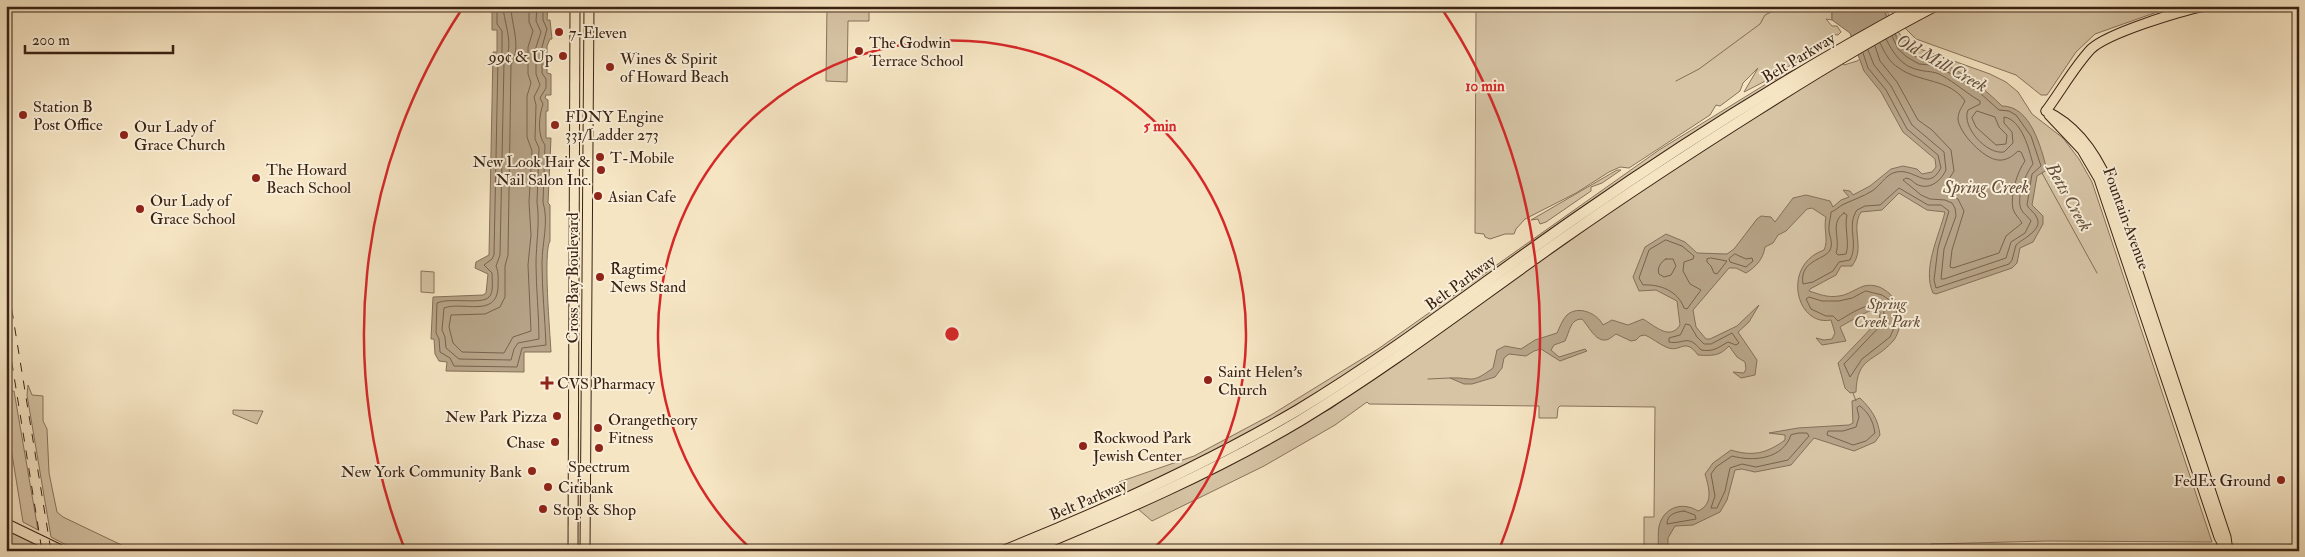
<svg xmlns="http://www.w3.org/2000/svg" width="2305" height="557" font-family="'IM FELL Double Pica',serif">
<rect width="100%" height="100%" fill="#f6e5c3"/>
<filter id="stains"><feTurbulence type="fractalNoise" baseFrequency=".004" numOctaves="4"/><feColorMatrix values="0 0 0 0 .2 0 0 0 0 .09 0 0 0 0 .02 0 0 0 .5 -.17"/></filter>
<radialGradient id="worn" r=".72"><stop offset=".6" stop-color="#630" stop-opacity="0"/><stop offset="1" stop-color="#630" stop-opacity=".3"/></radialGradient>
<g fill="#d6c4a5" stroke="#88735c">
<path d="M827,6h42v15h-21l-1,61 -21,-1z"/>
<path d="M1476,6h356v14l-6,-1 6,7h5l4,6 -3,3 -8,-1 -2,8 4,2 -13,8 -2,-1 -16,11h-7l-13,11 -37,19 14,-24 -15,15 -3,8 -20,15 -4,-1 -6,10 -81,53 -9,-1 -11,5 -33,21 -51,26 -9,10 -2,5h-9l-15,5 -5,-2 -1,-3 -9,-1z"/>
<path d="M1882,6h2l15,27 10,12 81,29 16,8 12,10 14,22 31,24 16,21 13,23 120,360 -164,-1 -117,3v7h-296l9,-1v-33h10l1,-110 -95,-1 -2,2 -1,10h-18v-12l-170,-2 -2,-2 -32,23 -71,41 -112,55 -14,-12 194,-101 210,-155 299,-193 3,5 13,-4 40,-24z"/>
<path d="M1944,6h230l-79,28 -19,18 -29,43h-6l-25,-20 -100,-36 -11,-11z"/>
<path d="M1821,56c-90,55 -180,109 -266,170 -58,40 -114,84 -172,123 -83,57 -169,106 -260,147l-4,-6v-8l75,-26 77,-41 55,-34 52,-32 281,-199 107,-66z"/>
<path d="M1617,170h4l-19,13 -11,4v4l-45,31 -6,2 -2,-5 -7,1z"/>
<path d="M421,271l13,1v21l-13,-1z"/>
<path d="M6,368l5,24 3,-1 24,139 -15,-8 -17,-105z"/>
<path d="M28,385l4,10 11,1v25l4,8 2,44 8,39 6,5 71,34h-56l-27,-14 -24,-142z"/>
<path d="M233,410l30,1 -6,13 -24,-10z"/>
<path d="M6,527l47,24h-31l-16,-9z"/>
</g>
<g fill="#b6a387" stroke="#846f59">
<path d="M492,6h56l-1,14h3l2,19h-2l-3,7v27l4,1v21h-5l-1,3 3,2v11h-2v27h5l-3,65 2,2v36c-7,11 0,92 1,111h-27v20l-78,-1 1,-9 -8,-1 -4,-7 -1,-15h-3l2,-42 50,-2 3,-2 2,-19 -13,-6 1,-6 13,-7 4,-203h4v-22h-5z"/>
<path d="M1832,6h50c7,15 14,37 27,47 10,7 20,5 30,9 22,8 46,27 63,44 29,0 39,42 45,64l-10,6 -5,29 11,11v8l-10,18 -13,6 -3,15 -5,5 -76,26 -3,-1c-11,-24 6,-57 12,-81l-18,-2 -28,-17 -17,17 -21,2c-11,18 5,35 -9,54h-11l-5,9 -26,14 -1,2c10,3 18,7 30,5 9,-1 16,-7 25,-10 20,-5 37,16 39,34 -4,6 -5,16 -10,21 -19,22 -36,15 -37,51l-6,1 -5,-5 -7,-25 41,-43 1,-8c-1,0 -7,-2 -8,-2 -2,0 -29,15 -32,17l6,14 -24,4 -6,-7 8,2 8,-1 3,-6 -4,-13c-35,7 -50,-55 -7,-70 5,-10 -1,-22 2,-33l-14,-9 -5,1 -21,22 -8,4 -5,8 -8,4c-2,12 -8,19 -19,26l-10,-5h-7l-36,42 3,17 10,12h4l27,-13 22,-21 -10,17 -11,10 19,28 -2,15 -14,3 -8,-6 11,1 2,-4 -1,-7 -8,-5 -8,-11c-9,10 -17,10 -31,9 -14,-19 -17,-1 -32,-8 -7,-3 -14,-9 -21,-12l-5,1 -4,4 -5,1 -15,-7c-3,2 -7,6 -11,6 -10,1 -17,-15 -23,-21 -12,0 -12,12 -17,22l-11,4 -3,5 8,7 26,-8 2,2 -27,10 -19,-12 -7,2 -8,5 -17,-2 -5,4 -2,10 -7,9 -23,7h-8l-14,-6c24,-1 20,7 43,-10l4,-18 8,-4 16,3 14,-9 22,-7c3,-6 5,-13 10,-18 11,-10 30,-2 36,10l9,-5 16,5 15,-6c12,7 27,22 37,6l-3,-24 -21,-11 -17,1 -6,-14 12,-30 21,-13 19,8 12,11 30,1 7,-5 23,-30 4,-3 10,1 4,5 18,-24 13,-3 24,6 3,6 8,-7 8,-3 -6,-7 7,1 3,4 17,-9 21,-17 12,-3 14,3 5,5 10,-2 4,-5 -1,-8 -32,-27 -22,-40 -17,-21 -14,-38 -18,-13z"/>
<path d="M1860,398c12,12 18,21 20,37l-5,7 -21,9 -40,-13 -23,27 -36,7 -13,-3 -7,1 -8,30 -7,12 -27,13 -18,1 -7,12v13h-10c1,-9 -1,-20 2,-28 6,-17 24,-21 38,-12 16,-7 11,-23 7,-37l8,-11 18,-13c22,7 36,3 54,-10v-5l-16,-2 29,-5 51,-3 4,-2 -1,-22z"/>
</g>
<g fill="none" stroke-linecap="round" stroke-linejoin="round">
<g stroke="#78624d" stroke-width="1">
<path d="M497,6v18l5,7v21l-4,7 -4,196 -2,4 -8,6 8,8c0,6 2,20 -3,24 -7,8 -39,0 -52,6l-1,30 3,6 1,13 10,6 4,8 63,1 5,-19 24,-3c-1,-27 -4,-54 -4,-82 0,-20 7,-41 1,-61l2,-57c-8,-10 -6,-29 -2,-41l-3,-6 6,-10v-9l-4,-6v-26l5,-18 -4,-9v-14"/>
<path d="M503,6c1,19 12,38 1,56l-4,193 -4,11c3,7 2,14 2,22 -2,30 -36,13 -54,20l-2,22 3,7 1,11 13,11 52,1 3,-11 4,-6 21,-4c0,-25 -3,-50 -3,-75 0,-21 4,-40 1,-62l2,-54 -4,-9 1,-34 -2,-8 6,-12 -4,-11v-27l5,-15 -5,-11 1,-15"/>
<path d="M511,6c0,20 11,39 0,59l-3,190 -3,11v31l-5,10 -15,7 -34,1 -2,12 4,16 9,9 42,1 9,-16 18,-6 -3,-66 3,-30 -2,-33 3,-51 -5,-14v-41l4,-13 -3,-9v-27l5,-16 -4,-9v-16"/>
<path d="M1875,46l5,15 17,21 21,38 14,10 19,20 3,21 -12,19 16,9 6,12 -12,39 -2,17 3,1 46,-15 7,-17 16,-13c-3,-5 -7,-8 -9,-14 -3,-14 4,-37 12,-48l-4,-9 -3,-1c-5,5 -12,10 -20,9 -14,-1 -39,-27 -40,-41 0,-7 4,-12 7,-18 -16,-23 -46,-18 -66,-33 -10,-6 -14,-15 -19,-25"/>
<path d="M1868,50l6,15 17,21 21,39 32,27 2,18c-5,11 -17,21 -30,14 -4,-3 -5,-5 -10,-6l-3,2 18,15 9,4 15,1 7,3 3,5 1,8 -12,33 -3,30h3l62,-21 5,-16 14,-9 6,-12c-2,-4 -8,-7 -10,-12 -5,-13 5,-36 12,-45 -4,-15 -11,-44 -29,-47v6l8,9 1,11 -9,9c-17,3 -43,-25 -36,-42l12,-6v-3c-14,-8 -24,-18 -39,-26 -7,-4 -14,-3 -22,-5 -17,-3 -26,-17 -33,-31"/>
<path d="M1863,53l5,15 18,22 21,39 31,26 3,13c-14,26 -27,-3 -48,5 -9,4 -13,13 -21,18 -8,5 -19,9 -28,13 -5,2 -7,6 -13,8 0,4 -2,10 -2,15 -1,8 5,15 1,23 -5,10 -31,10 -27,34l10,-2 20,-11 6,-9 11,-2c9,-17 -4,-34 7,-50l8,-4 15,-1 19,-17 29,17h13l8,6 -11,37 -4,32 2,8 73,-24 3,-4 4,-15c6,-6 27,-15 21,-27 -2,-6 -8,-8 -10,-13l5,-31 9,-8 -10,-30 -15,-21 -7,-4 -10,-1 -28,-25 -27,-15 -13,-5 -12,-1 -12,-7 -9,-8 -6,-13"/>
<path d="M1977,111l18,6 4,10 8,8 -1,9 -10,1 -20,-18 -4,-9z"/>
<path d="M1844,213l3,2c-3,13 3,27 -1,39l-8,1 -2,-2c5,-15 -7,-30 8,-40z"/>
<path d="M1666,240l16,6 12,10 -1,3 -9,3 -1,9 7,13 11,6 -14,19 -3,-1c-6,-17 -24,-24 -41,-23l-4,-7 10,-28z"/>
<path d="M1735,254l11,5 6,-1 1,3 -7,6 -16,-5 -1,-3z"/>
<path d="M1711,258l16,3 -10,13 -3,-1 -3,-7 -4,-4v-3z"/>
<path d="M1666,259h7l3,7 -5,9 -7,2 -5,-3c-2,-5 1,-12 7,-15z"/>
<path d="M1866,291l16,4 9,6 5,7 2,11 -8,18 -28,22 -12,18 -6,-13 39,-41 1,-13c-13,-12 -33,4 -46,11l-5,-5h-7l-15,-7 -5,-10 3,-2 13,4h17l13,-3z"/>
<path d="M1686,324l4,1 7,12 7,7h7l21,-11 7,10 -3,2 -8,-3c-11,6 -14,10 -27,8 -14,-17 -17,-5 -32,-8v-4l11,-3z"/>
<path d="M1860,406c9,7 13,15 15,27l-9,8 -13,4 -26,-10 1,-4h15l13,-4 3,-10 -2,-9z"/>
<path d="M1799,433h8l2,3 -21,24 -32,7 -14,-3 -12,4 -5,23 -8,17h-6l4,-12 -4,-22 5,-7 16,-11c22,6 51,3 59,-21z"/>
<path d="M1684,511l11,4 1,4 -29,5c0,-10 9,-12 17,-13z"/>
</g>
<g stroke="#846f59" stroke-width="1">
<path d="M1676,81l23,-12 61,-45 5,-9 18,-9"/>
<path d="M2042,173l55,100"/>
<path d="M1428,379l22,-1"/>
<path d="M1853,393l3,8"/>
</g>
<g stroke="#3a2213" stroke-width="11">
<g id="major">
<path d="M2046,111c30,14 49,41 62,71l118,355 2,14"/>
<path d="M2046,111c15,-20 28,-44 45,-62 17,-16 89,-38 114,-43"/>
<path d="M2049,115l33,35 17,29 120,358 7,13"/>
<path d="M573,551l2,-545"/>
<path d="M585,551l4,-545"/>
<path d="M2245,551l54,-1"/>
</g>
</g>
<g stroke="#3a2213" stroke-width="12">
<g id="highway">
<path d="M6,524l56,27"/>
<path d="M6,549l5,2"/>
<path d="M1003,551c102,-41 200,-85 295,-141 98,-59 188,-130 282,-195 109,-76 221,-146 338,-209"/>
<path d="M1027,551c94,-39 187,-79 274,-131 92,-56 176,-121 263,-182 63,-44 127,-86 192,-127 58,-37 117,-73 179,-105"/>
</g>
</g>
<use href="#major" stroke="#f6e5c3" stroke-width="9"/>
<use href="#highway" stroke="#f6e5c3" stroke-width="10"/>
<g stroke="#3a2213" stroke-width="1" stroke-dasharray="9 9" stroke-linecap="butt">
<path d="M6,274l45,277"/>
<path d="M6,326l36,225"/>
</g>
</g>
<g fill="none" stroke="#d62828" stroke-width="2.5">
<path d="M751 549A294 294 0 1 1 1153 549"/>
<path d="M405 550A588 588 0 0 1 462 9M1442 9A588 588 0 0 1 1499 550"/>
</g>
<g fill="#8f2418" stroke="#f9eed8" stroke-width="2">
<circle cx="559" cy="32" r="5"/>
<circle cx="859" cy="51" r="5"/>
<circle cx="563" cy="56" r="5"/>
<circle cx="610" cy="67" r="5"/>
<circle cx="23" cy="115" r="5"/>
<circle cx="555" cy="125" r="5"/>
<circle cx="124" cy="135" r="5"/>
<circle cx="600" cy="157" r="5"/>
<circle cx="601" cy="170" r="5"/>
<circle cx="256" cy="178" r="5"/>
<circle cx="598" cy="196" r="5"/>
<circle cx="140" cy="209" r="5"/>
<circle cx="600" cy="277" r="5"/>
<circle cx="1208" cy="380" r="5"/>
<path d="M544.5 375.5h5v5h5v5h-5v5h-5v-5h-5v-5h5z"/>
<circle cx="557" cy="416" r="5"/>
<circle cx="598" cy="428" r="5"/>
<circle cx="555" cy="442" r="5"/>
<circle cx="1083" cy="446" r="5"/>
<circle cx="599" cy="448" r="5"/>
<circle cx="532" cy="471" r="5"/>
<circle cx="2281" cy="480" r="5"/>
<circle cx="548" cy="487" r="5"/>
<circle cx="543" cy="509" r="5"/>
</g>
<g text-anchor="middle" stroke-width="4" stroke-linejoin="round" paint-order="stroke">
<g font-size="16" fill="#3a2213" stroke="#f9eed8" text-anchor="start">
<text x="569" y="38">7-Eleven</text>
<text x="869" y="48">The Godwin<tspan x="869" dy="18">Terrace School</tspan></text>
<text x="553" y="62" text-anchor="end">99¢ &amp; Up</text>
<text x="620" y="64">Wines &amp; Spirit<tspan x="620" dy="18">of Howard Beach</tspan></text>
<text x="33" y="112">Station B<tspan x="33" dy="18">Post Office</tspan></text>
<text x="565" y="122">FDNY Engine<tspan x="565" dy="18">331/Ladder 273</tspan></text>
<text x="134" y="132">Our Lady of<tspan x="134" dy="18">Grace Church</tspan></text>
<text x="610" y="163">T-Mobile</text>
<text x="591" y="167" text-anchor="end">New Look Hair &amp;<tspan x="591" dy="18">Nail Salon Inc.</tspan></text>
<text x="266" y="175">The Howard<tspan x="266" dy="18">Beach School</tspan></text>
<text x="608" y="202">Asian Cafe</text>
<text x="150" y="206">Our Lady of<tspan x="150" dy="18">Grace School</tspan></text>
<text x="610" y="274">Ragtime<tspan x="610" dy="18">News Stand</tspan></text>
<text x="1218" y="377">Saint Helen's<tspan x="1218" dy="18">Church</tspan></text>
<text x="557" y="389">CVS Pharmacy</text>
<text x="547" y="422" text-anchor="end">New Park Pizza</text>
<text x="608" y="425">Orangetheory<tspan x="608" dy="18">Fitness</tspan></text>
<text x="1093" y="443">Rockwood Park<tspan x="1093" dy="18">Jewish Center</tspan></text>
<text x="545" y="448" text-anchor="end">Chase</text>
<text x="599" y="472" text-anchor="middle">Spectrum</text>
<text x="522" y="477" text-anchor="end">New York Community Bank</text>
<text x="2271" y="486" text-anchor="end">FedEx Ground</text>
<text x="558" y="493">Citibank</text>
<text x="553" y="515">Stop &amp; Shop</text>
</g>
<g font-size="16" fill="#3a2213" stroke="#f9eed8">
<text transform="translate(1798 57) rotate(-31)" y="6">Belt Parkway</text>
<text transform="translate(2127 218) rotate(70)" y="6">Fountain Avenue</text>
<text transform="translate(572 278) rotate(-90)" y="6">Cross Bay Boulevard</text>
<text transform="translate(1460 282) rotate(-36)" y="6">Belt Parkway</text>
<text transform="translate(1088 499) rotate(-23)" y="6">Belt Parkway</text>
</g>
<g font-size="16" font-style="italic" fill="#614a38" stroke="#f9eed8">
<text x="1887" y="309">Spring<tspan x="1887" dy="18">Creek Park</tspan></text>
</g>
<g font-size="18" font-style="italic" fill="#654f3c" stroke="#f9eed8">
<text transform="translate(1942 63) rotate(29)" y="6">Old Mill Creek</text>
<text x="1986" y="193">Spring Creek</text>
<text transform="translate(2069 197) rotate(61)" y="6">Betts Creek</text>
</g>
</g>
<circle cx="952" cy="334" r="8" fill="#d62828" stroke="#f9eed8" stroke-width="2.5"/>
<g font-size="15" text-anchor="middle" font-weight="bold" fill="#d62828" stroke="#f9eed8" stroke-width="4" stroke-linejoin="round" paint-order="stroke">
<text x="1485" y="91">10 min</text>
<text x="1160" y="131">5 min</text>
</g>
<rect width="2305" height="557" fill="none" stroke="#f6e5c3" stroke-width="25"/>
<rect x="8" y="8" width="2290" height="542" fill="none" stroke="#3a2213" stroke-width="2.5"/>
<rect x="12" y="12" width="2280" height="532" fill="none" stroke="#3a2213"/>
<path d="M25 45v8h148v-8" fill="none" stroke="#3a2213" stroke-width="2.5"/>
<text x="32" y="45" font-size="15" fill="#3a2213" stroke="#f9eed8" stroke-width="4" paint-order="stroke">200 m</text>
<rect width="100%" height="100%" filter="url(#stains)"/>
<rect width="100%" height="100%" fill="url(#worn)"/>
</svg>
